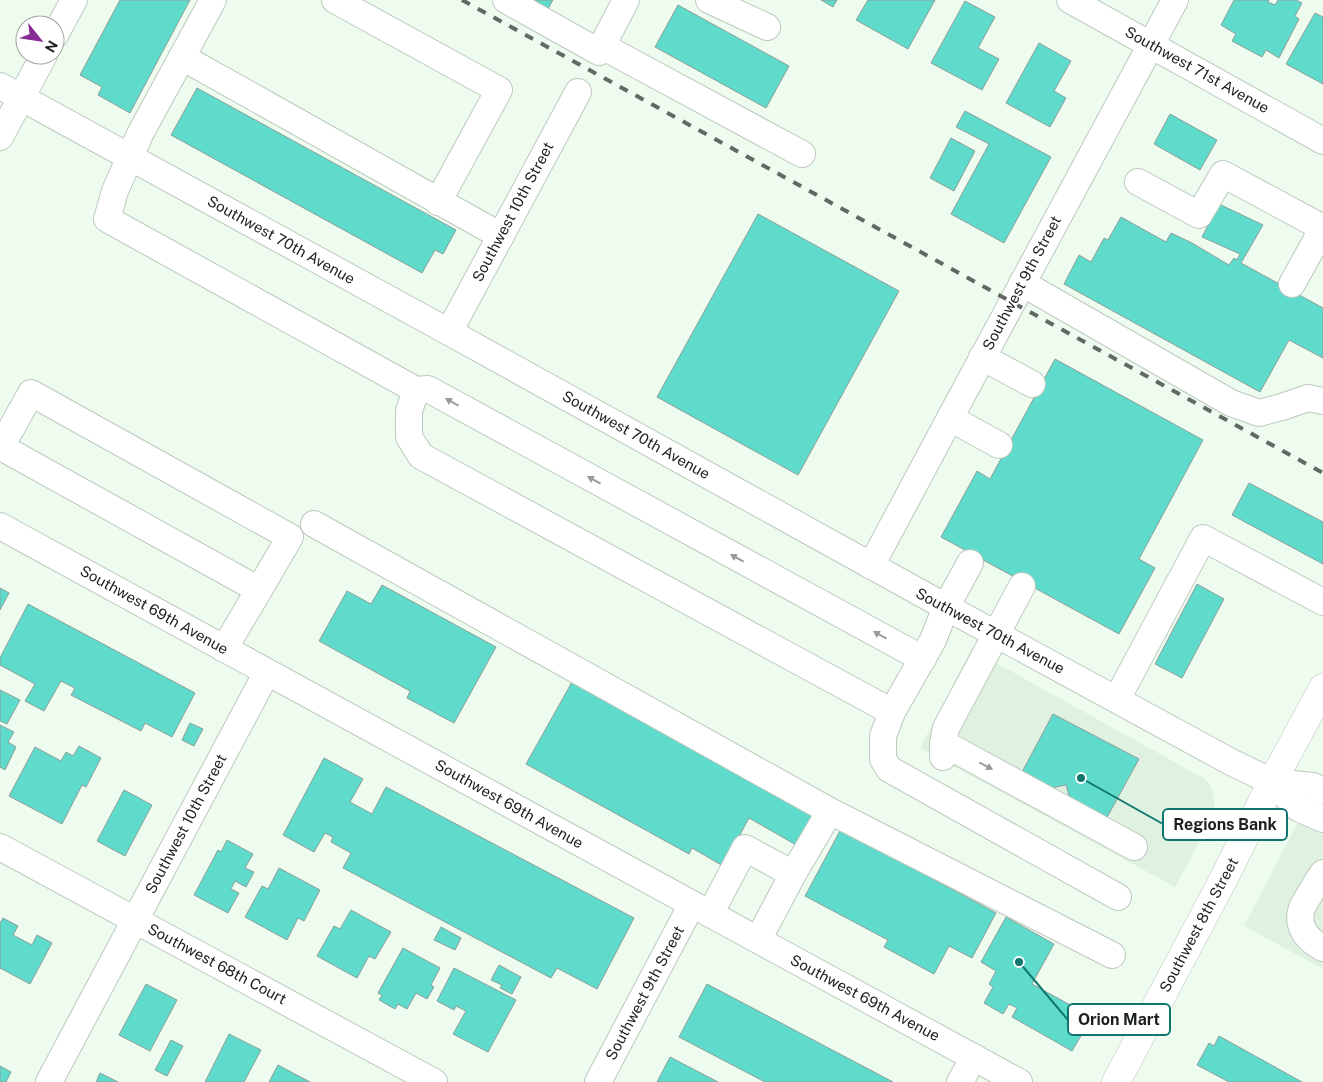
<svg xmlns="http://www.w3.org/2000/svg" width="1323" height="1082" font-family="'Public Sans',sans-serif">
<rect width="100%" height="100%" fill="#eefbef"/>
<g fill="#dff2e1">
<path d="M971,649l234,130 6,7 3,13v16l-39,72 -255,-139z"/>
<path d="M1323,774v195l-79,-43z"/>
</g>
<g fill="#5edbca" stroke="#8d9e9a">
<path d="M120,0h70l-60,113 -32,-18 4,-8 -22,-12z"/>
<path d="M530,0h23l-5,9z"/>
<path d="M821,0h16l-4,7z"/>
<path d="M868,0h67l-27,49 -52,-29z"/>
<path d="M1234,0h35l-1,2 7,3 3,-5h18l6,3 -7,13 4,3 -20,39 -13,-8 -4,7 -30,-16 4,-7 -15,-9z"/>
<path d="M965,1l30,16 -17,31 21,11 -17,31 -51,-27z"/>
<path d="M678,5l111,61 -23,42 -111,-61z"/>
<path d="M1315,13l8,4v67l-37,-20z"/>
<path d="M1039,43l32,18 -17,30 12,7 -16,29 -44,-24z"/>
<path d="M197,88l259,142 -13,24 -8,-4 -13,23 -251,-138z"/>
<path d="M965,111l86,46 -47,86 -53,-29 38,-70 -33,-17z"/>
<path d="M1170,114l47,26 -17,30 -46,-26z"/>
<path d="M951,138l24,13 -21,40 -24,-13z"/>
<path d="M1219,204l44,21 -22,38 82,45v50l-34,-18 -29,52 -196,-108 15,-29 12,7 13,-24 4,2 13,-23 45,25 5,-9 21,10 37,22 5,-7 3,2 3,-6 -38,-17z"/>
<path d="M758,214l141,77 -101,184 -141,-78z"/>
<path d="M1055,359l148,81 -64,119 16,9 -36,66 -178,-97 36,-66 13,8z"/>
<path d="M1249,483l74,39v42l-91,-49z"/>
<path d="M1197,584l27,15 -42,79 -27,-14z"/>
<path d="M382,585l114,62 -42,76 -47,-25 3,-7 -91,-50 28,-50 24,13z"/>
<path d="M0,588l9,5 -9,17z"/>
<path d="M28,604l167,89 -23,44 -27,-14 -4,8 -70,-36 4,-7 -14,-7 -17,30 -19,-10 10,-17 -35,-19v-7z"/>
<path d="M572,682l242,134 -16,30 -49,-28 -26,48 -31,-18 -3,6 -163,-90z"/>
<path d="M0,690l20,10 -13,24 -7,-3z"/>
<path d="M1053,714l86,45 -40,73 -23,-12 -10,-35 -15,3 -29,-16z"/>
<path d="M190,723l13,6 -9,17 -12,-6z"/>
<path d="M0,725l14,7 -6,10 8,5 -11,23 -5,-3z"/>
<path d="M79,746l22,12 -15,29 -4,-2 -20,39 -53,-28 26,-49 26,14 5,-9 7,4z"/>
<path d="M324,758l39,21 -13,23 22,12 14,-27 248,131 -37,71 -40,-21 -6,10 -208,-110 8,-15 -20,-11 2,-5 -8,-4 -11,19 -31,-17z"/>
<path d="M124,790l28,15 -27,51 -28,-15z"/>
<path d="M841,829l155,84 -24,45 -23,-12 -15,28 -50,-27 4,-7 -83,-44z"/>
<path d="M227,840l26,14 -8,14 9,4 -8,15 -11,-6 -4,8 8,4 -11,20 -34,-18 24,-45 3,2z"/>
<path d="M279,868l41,22 -16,31 -6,-3 -11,22 -42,-23 17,-31 6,3z"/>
<path d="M351,910l40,22 -16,27 -6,-3 -12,22 -40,-22 17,-30 6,3z"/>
<path d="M1006,917l48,27 -22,40 60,33 -20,34 -60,-34 5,-9 -8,-4 -6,10 -19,-11 9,-16 -4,-3 7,-13 -15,-9z"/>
<path d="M3,918l15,8 -5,9 19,10 5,-10 15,8 -22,41 -30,-16v-45z"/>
<path d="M441,927l20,11 -6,12 -21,-10z"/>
<path d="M403,948l37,20 -9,17 3,2 -7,12 -11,-6 -9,16 -9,-5 -3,5 -16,-9 3,-5 -4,-2z"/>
<path d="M499,965l22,12 -9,17 -12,-6 2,-3 -11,-5z"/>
<path d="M454,968l62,32 -28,52 -35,-18 13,-23 -10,-5 -2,4 -17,-9z"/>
<path d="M146,984l31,16 -27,51 -31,-16z"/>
<path d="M707,984l186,98h-128l-86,-45z"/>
<path d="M229,1034l32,16 -17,32h-39z"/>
<path d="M1219,1036l83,46h-73l-32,-17 12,-22 5,3z"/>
<path d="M171,1040l12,6 -16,30 -12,-6z"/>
<path d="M670,1057l48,25h-61z"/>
<path d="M278,1065l32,17h-41z"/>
<path d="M0,1066l11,6 -5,10h-6z"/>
<path d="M100,1073l18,9h-22z"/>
</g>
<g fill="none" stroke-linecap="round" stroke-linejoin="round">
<g stroke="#bdc9be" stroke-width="28">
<g id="minor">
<path d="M335,0l164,90 -61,112"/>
<path d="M506,0l93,52 27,-52"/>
<path d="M709,0l58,27"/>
<path d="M1070,0l253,141"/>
<path d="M55,35l19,-35"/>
<path d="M602,46l200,108"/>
<path d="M182,57l31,-57"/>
<path d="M0,86l449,246 497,275 285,155 41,20 26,26 25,11"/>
<path d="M0,137l44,-82"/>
<path d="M1138,182l61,33 24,-41 100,54"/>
<path d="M501,236l-319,-179 -42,77 -25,57 -8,28 309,171 -7,21v26l12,19 471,256 -9,24v23l6,10 229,128"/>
<path d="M1022,283l209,120 28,10 23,-6 26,-9 15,3"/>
<path d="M1292,284l31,-56"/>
<path d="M449,332l129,-240"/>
<path d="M982,357l50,27"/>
<path d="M416,390l12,-1 495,270"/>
<path d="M950,418l49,27"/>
<path d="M314,524l516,287"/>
<path d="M0,526l758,414 261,142"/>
<path d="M871,566l79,-148 225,-418"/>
<path d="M224,649l35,-59 -258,-143 30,-54 259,144 -31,53"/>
<path d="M1117,699l86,-161 120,64"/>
<path d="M892,712l41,-72 13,-33 24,-44"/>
<path d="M943,743l191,104"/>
<path d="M943,757v-14l3,-15 76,-142"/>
<path d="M1272,782l41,4 10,5"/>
<path d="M0,847l434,235"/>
<path d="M1323,873c-6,8 -10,16 -15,24 -2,4 -6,9 -7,14 -4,18 8,30 22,37"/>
<path d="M710,914l35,-66 48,26"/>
<path d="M758,940l35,-66 37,-63 282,144"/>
<path d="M49,1082l218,-410"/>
<path d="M598,1082l94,-178"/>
<path d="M960,1082l14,-25"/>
</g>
</g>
<g stroke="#bdc9be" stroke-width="29">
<path id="major" d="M1116,1082l107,-202 49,-98 51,-94"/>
</g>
<use href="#minor" stroke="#fff" stroke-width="26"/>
<use href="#major" stroke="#fff" stroke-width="28"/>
<path stroke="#616962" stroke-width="4" stroke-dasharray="9 9" stroke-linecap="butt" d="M462,0l861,473"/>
</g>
<defs><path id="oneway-solid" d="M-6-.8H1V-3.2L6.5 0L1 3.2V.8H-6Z" transform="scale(1.25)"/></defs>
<g fill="#999b99">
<use href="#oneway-solid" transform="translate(452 402) rotate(-151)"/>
<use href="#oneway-solid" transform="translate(594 480) rotate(-151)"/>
<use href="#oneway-solid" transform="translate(737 558) rotate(-151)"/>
<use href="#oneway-solid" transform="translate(880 635) rotate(-151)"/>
<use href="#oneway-solid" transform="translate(986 766) rotate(28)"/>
</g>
<g text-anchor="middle" stroke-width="4.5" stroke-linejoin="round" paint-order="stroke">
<g font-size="15" fill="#1c211d" stroke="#fff">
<text transform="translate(1197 70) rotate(29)" y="5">Southwest 71st Avenue</text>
<text transform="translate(513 212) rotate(-62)" y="5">Southwest 10th Street</text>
<text transform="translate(281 240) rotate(29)" y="5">Southwest 70th Avenue</text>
<text transform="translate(1022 283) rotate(-62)" y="5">Southwest 9th Street</text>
<text transform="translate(636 435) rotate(29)" y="5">Southwest 70th Avenue</text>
<text transform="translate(154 610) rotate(29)" y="5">Southwest 69th Avenue</text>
<text transform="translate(990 631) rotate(28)" y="5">Southwest 70th Avenue</text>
<text transform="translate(509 804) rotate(29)" y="5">Southwest 69th Avenue</text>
<text transform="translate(186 824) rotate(-62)" y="5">Southwest 10th Street</text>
<text transform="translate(1199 925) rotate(-62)" y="5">Southwest 8th Street</text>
<text transform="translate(217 964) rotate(28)" y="5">Southwest 68th Court</text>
<text transform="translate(645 993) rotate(-62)" y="5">Southwest 9th Street</text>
<text transform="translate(865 998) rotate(28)" y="5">Southwest 69th Avenue</text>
</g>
</g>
<path fill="none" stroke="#0f766e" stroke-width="2" d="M1081 778L1163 824M1019 962L1068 1020"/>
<g fill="#0f766e" stroke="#fff" stroke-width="2">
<circle cx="1081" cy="778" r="5"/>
<circle cx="1019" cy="962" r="5"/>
</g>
<g fill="#fff" stroke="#0f766e" stroke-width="2">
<rect x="1163" y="809" width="124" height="31" rx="5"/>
<rect x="1068" y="1004" width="102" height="31" rx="5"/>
</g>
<g font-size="16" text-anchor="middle" font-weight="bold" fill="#1c211d">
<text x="1225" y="830">Regions Bank</text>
<text x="1119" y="1025">Orion Mart</text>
</g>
<g transform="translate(40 40) rotate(120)"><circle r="24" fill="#ffffff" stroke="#a4a6a5"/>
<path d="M0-4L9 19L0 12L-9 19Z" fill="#892b95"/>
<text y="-8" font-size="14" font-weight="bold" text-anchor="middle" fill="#1c211d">N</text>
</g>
</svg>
